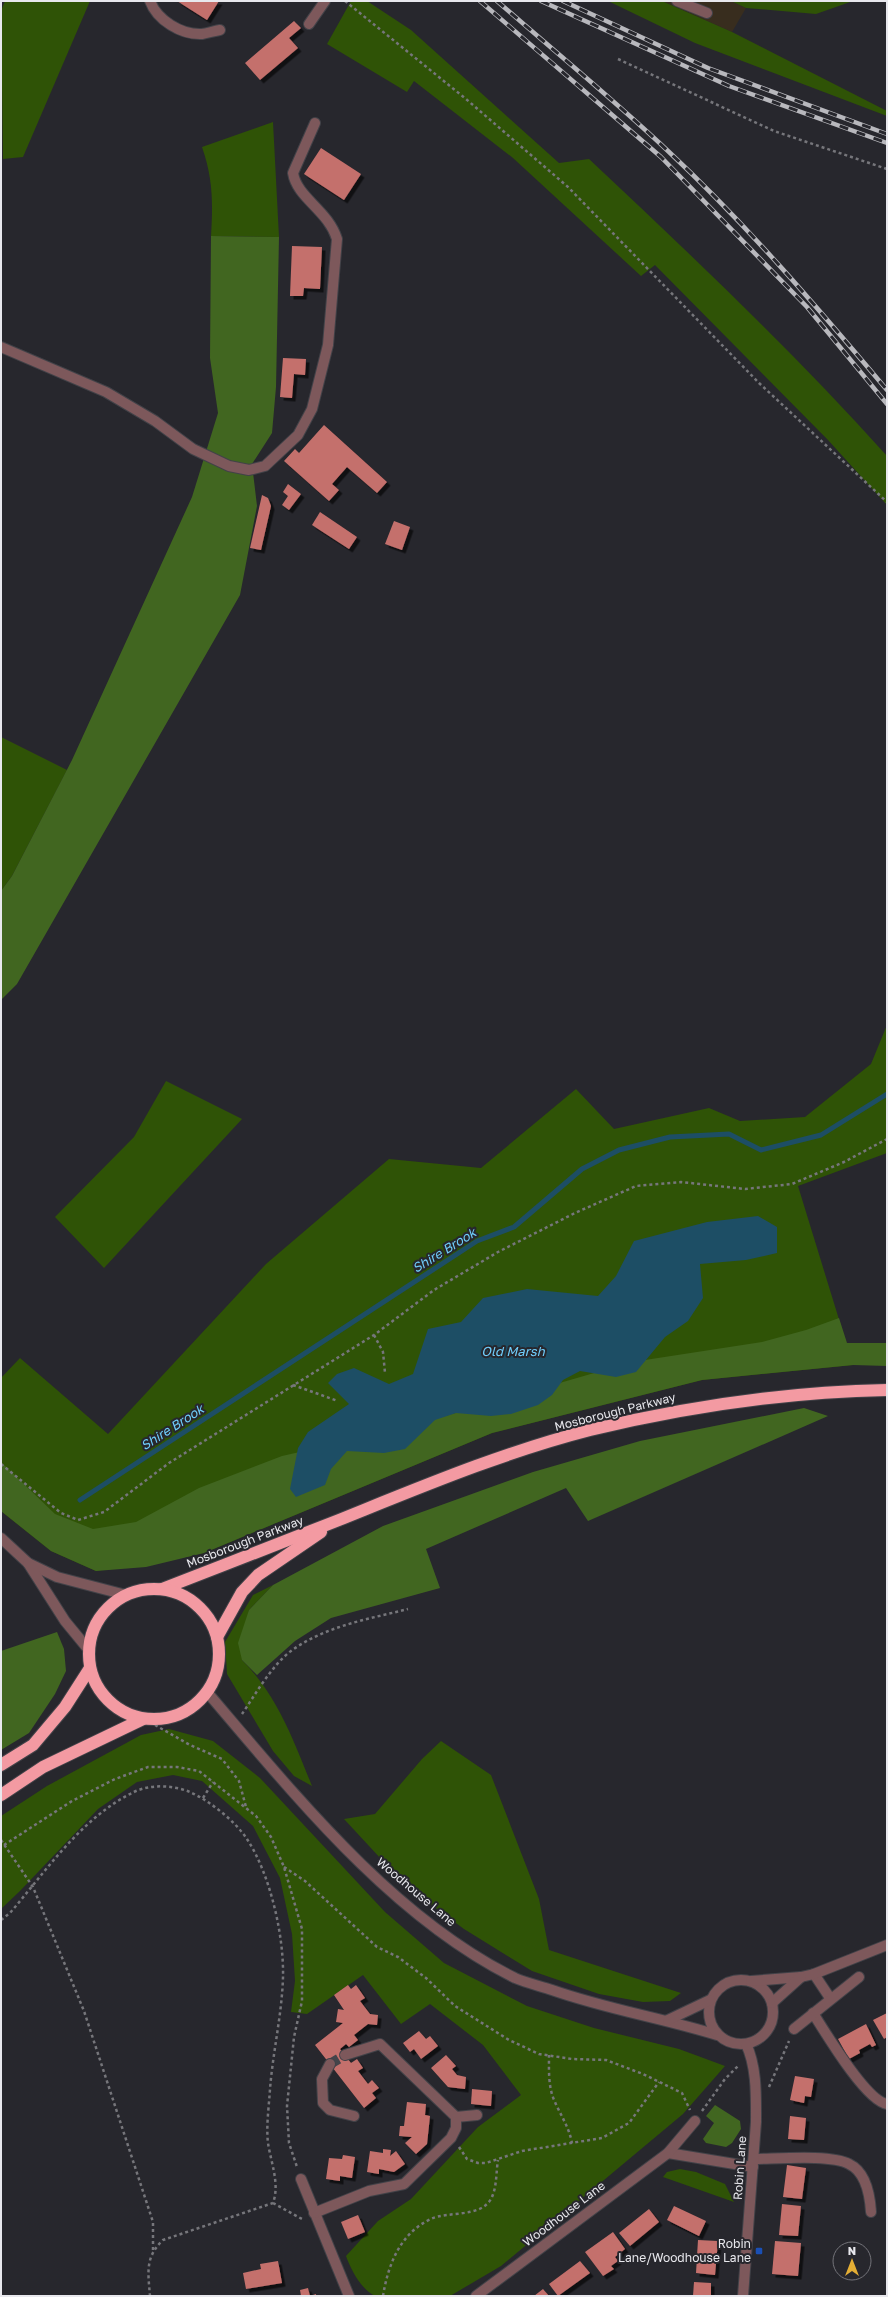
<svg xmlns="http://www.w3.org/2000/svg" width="888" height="2297" font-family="'Golos Text',sans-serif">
<defs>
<filter id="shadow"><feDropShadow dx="3.5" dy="3.5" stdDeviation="0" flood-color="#0009"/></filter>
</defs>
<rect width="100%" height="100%" fill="#27272d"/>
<path fill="#382d1e" d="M662,1h69l15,7 -14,24z"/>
<g fill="#2f5306">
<path d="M5,1h85l-67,156 -20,2 -2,-148z"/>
<path d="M351,1h16l44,29 148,133 30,-4c102,96 204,192 298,297v49l-59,-65 -173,-175 -14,11 -128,-118 -99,-77 -7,11 -80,-48z"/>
<path d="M608,1h54l70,31 155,79v5l-192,-73z"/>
<path d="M731,1h122l-37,13 -70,-6z"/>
<path d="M273,122l6,115 -68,-1c2,-34 2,-57 -9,-89z"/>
<path d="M1,737l66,33 -55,106 -11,15z"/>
<path d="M887,1025v128l-89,33 55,179 -151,15 -210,53 -288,120 -108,18 -45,-20 -50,-40v-133l19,-20 88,76 158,-170 123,-105 92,9 95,-79 38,40 95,-21 31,13 65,-4 66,-53z"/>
<path d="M166,1081l76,38 -138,149 -49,-51 79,-80z"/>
<path d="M273,1585l-24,25 -7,50c35,35 52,81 70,126l-18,-10 -21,-25 -46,-77 -2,-32 28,-47z"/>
<path d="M169,1729l44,12 47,37 125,134 59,51 83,43 67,22 85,21 46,17 -42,48 -182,152 -51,30h-75c-14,-7 -24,-26 -29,-40l32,-35 33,-22 67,-72 43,-32 -38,-50 -53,-41 -29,20 -38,-49 -56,39 -16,-2 4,-31 -3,-47 -12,-56 -27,-52 -51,-45 -29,-6 -36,7 -39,27 -78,82 -19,18v-93l46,-30 94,-51z"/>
<path d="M441,1741l50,34 48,124 10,51 132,43 -11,8 -27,1 -44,-8 -67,-23 -68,-42 -57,-42 -63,-68 31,-5 47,-55z"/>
<path d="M680,2169l16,3 29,12 9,18 -71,-25 4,-5z"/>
</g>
<g fill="#416620">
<path d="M211,236l68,1 -3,150 -4,46 -20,31 5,42 -17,89 -223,389 -16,16v-109l11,-15 60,-116 120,-263 26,-84 -8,-55z"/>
<path d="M839,1318l8,25h40v23l-34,-1 -151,15 -210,53 -288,120 -58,14 -50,4 -45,-20 -50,-40v-49l54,52 38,15 43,-7 63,-34 83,-32 115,-26 235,-68 130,-20 44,-12z"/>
<path d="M804,1408l24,8 -240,105 -22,-33 -140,61 14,39 -109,30 -36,23 -38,34 -15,-15 -4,-17 11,-33 24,-25 110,-59 150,-54 107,-31z"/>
<path d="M57,1632l7,17 2,22 -11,23 -26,39 -28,17v-99z"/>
<path d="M715,2105l25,16 1,8 -9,14 -6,4 -20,-4 -3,-4 11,-16 -8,-7z"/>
</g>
<path fill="#1d4e65" d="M758,1216l19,11v26l-31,7 -46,4 3,34 -15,23 -23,16 -29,35 -20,5 -36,-6 -17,9 -11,15 -14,10 -27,9 -20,2 -35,-3 -21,7 -30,29 -21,4 -37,-2 -16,18 -6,16 -29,12 -6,-8 8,-41 10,-16 41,-28 -21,-21 9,-9 17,-6 35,16 24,-10 15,-45 33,-7 22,-24 44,-9 71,7 18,-20 18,-35 73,-19z"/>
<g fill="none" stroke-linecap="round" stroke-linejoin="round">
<path stroke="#1d4e65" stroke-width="5" d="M80,1500l397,-259 37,-14 68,-58 37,-19 51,-13 59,-3 32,16 60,-15 66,-41"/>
</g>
<g fill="#c4706c" filter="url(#shadow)">
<path d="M177,1h42l-12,19z"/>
<path d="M294,21l7,7 -12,10 9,10 -38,32 -15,-17z"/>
<path d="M321,148l40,26 -17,26 -40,-26z"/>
<path d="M292,246l30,1 -2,42 -16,-1 -1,8h-13z"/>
<path d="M283,358l23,1 -1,16 -11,-1 -2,24 -12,-1z"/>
<path d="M324,425l63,57 -10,11 -30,-26 -15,17 7,6 -10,11 -45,-40 11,-12 4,4z"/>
<path d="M288,484l13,10 -12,16 -7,-5 6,-9 -5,-4z"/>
<path d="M262,495l6,3 3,8 -10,44 -11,-2z"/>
<path d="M320,512l37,25 -8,12 -37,-24z"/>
<path d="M394,521l16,6 -8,23 -17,-6z"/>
<path d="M348,1985l3,4 5,-4 9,13 -5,3 10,13 8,1 -1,10 -9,-1 -14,11 4,5 -9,7 -3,-3 -6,5 11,14 6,-4 6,9 -5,3 10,13 4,-4 7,8 -7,5 4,5 -12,10 -49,-63 28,-22 -7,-1 2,-13 6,1 -10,-15z"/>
<path d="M887,2013v24l-3,2 -11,-19z"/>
<path d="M866,2024l10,21 -4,2 -2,-3 -11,6 1,3 -11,6 -11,-20z"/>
<path d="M419,2031l7,8 4,-3 8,10 -17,13 -7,-10 -4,3 -7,-9z"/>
<path d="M446,2055l10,11 -4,3 5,6 9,2 -1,12 -17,-2 -17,-19z"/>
<path d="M795,2076l19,3 -3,18 -6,-1 -1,7 -14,-3z"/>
<path d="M472,2089l20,2 -1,15 -20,-2z"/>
<path d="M407,2102l19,2 -1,11 5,1 -3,28 -11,10 -11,-11 7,-6 -13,-1 1,-10h4z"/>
<path d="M790,2116l16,2 -2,22 -16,-1z"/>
<path d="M383,2149l8,1 -1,6 6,-5 9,13 -11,8 -15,-3v5l-12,-2 3,-21 13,2z"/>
<path d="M343,2155l12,2 -3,21 -12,-2v5l-14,-2 3,-21 13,1z"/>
<path d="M787,2165l19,3 -4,31 -19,-2z"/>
<path d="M782,2204l19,2 -3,30 -19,-1z"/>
<path d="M674,2206l32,15 -7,15 -32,-16z"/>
<path d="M649,2209l10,13 -29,24 -11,-13z"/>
<path d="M358,2215l7,17 -17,7 -7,-17z"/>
<path d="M613,2232l12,17 -10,8 3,4 -7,5 3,3 -11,7 -18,-24z"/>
<path d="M698,2240l20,1 -3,34 -19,-2z"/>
<path d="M775,2241l26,2 -3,33 -26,-2z"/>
<path d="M278,2261l4,22 -36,6 -3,-16 18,-4 -1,-5z"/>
<path d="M580,2261l10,12 -32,23 -9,-12z"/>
<path d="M694,2282l17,1v13h-18z"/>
<path d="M308,2288l2,8 6,-2v2h-15l-1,-6z"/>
<path d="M543,2289l6,7h-15z"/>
</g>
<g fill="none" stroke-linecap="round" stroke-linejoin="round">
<path stroke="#44444a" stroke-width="10" stroke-dasharray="10 5" stroke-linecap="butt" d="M330,2064l15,-9"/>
<g stroke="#424248" stroke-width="12">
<g id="minor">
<path d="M150,1c7,19 31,34 52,33 6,-1 12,-3 18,-4"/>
<path d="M677,1l30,12"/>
<path d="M309,24l16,-23"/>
<path d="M1,347l105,45 49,29 38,28 36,17 20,4 16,-4 33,-31 14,-26 16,-64 9,-106c-9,-29 -40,-41 -44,-66l22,-50"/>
<path d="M1,1538l27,25 29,14 69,18"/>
<path d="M28,1563l37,58 23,28"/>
<path d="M207,1692c88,103 185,225 308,286 12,5 25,8 37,12 54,19 110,28 165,45"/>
<path d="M814,1974l16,24"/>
<circle cx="741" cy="2012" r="32"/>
<path d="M751,1981l50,-4 13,-3 73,-29"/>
<path d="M772,2003l29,-26"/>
<path d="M813,2013c12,19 53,88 74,91"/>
<path d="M668,2020l42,-20"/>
<path d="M794,2029l65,-52"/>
<path d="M330,2064l-8,15 1,24 7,7 24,6"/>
<path d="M456,2117l21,-2"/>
<path d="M668,2153l85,14"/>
<path d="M754,2159c21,0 78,-5 95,5 17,8 21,32 22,48"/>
<path d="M301,2179l48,117"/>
<path d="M314,2213l55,-22 35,-7 47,-46 5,-10v-11l-76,-73 -35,11"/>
<path d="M476,2296l192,-143 27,-32"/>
<path d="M743,2296l13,-174c0,-26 1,-55 -10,-78"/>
</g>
</g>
<g stroke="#424248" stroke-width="14">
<g id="highway">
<path d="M162,1589c59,-23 119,-46 177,-69 82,-33 165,-68 251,-90 99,-24 195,-38 297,-40"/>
<circle cx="154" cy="1654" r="65"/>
<path d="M217,1637l25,-45 16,-17 63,-43"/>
<path d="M1,1765l32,-20 32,-38 25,-39"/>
<path d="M1,1795l42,-28 100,-48"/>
</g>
</g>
<g stroke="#76767b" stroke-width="2.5" stroke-dasharray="3 3" stroke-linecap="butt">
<path d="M345,1l121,98 102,88 191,196 128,119"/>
<path d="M618,59l156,72 113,38"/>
<path d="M374,1335l9,17 2,21"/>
<path d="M293,1385l45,16"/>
<path d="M1,1464l60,49 17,7 26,-8 65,-49 205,-128 60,-45 64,-38 77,-39 61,-27 45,-4 64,7 47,-5 52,-22 43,-23"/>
<path d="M242,1714c13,-19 30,-49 49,-63 34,-25 78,-32 117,-42"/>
<path d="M155,1725l35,20 32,14 17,22 7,26"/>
<path d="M203,1798l10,-16"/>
<path d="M1,1840l32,47 51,124 69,211v28"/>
<path d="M4,1845l68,-44 43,-22 33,-12h29l22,4 57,45 15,21 13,30 18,62v72l-8,36 -7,69 2,37 8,24"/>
<path d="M284,1867l21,14 72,66 21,10 28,21 29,28 54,34 30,14 33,5 34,1 37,14 39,19 8,17"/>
<path d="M1,1920l9,-7c36,-42 72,-96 124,-121 16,-8 39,-7 56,0 20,9 45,29 57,47 23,35 37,96 36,138 -1,37 -10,74 -13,112 -1,17 -4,37 -2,54 3,20 12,41 5,60l-110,37c-18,17 -15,32 -13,56"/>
<path d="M549,2055c0,15 -1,33 6,47 6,14 14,25 17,41"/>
<path d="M769,2087l20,-46"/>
<path d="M702,2111l23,-32 14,-14"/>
<path d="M459,2147l8,12 11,4h8l36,-12 80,-13 27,-15 30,-41"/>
<path d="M273,2203l29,16"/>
<path d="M383,2296c5,-31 17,-63 48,-77 16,-8 49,-1 60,-20 6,-11 5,-27 7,-39"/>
</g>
<use href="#minor" stroke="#7d585b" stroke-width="10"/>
<use href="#highway" stroke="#f39aa2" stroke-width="12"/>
<g stroke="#b8b8bd" stroke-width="4.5">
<g id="rail">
<path d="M480,1l181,156 146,150 80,97"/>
<path d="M497,1c57,50 116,98 171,150 79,74 149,156 219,239"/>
<path d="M541,1l188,85 158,57"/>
<path d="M563,1l145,67 179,66"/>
</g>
</g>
<use href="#rail" stroke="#27272d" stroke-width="3" stroke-dasharray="9" stroke-linecap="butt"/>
</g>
<rect fill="#1a4fb4" stroke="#27272d" stroke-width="1.5" x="755" y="2247" width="8" height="8" rx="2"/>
<g text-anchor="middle" stroke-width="4" stroke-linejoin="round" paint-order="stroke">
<g font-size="12" fill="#e8e8ed" stroke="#27272d">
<text transform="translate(615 1412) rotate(-14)" y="4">Mosborough Parkway</text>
<text transform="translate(245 1542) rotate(-21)" y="4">Mosborough Parkway</text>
<text transform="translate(416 1892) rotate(40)" y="4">Woodhouse Lane</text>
<text transform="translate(740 2168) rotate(-86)" y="4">Robin Lane</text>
<text transform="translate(564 2214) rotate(-37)" y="4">Woodhouse Lane</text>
</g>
<g font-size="12" fill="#e8e8ed" stroke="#27272d" text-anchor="end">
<text x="751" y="2248">Robin<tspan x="751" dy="14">Lane/Woodhouse Lane</tspan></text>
</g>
<g font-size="13" font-style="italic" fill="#70cefc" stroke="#27272d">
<text transform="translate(444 1250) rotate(-32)" y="5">Shire Brook</text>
<text x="513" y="1356">Old Marsh</text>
<text transform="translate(172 1427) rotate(-33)" y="5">Shire Brook</text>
</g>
</g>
<rect width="888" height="2297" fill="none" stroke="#e8e8ed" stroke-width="4"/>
<g transform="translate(852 2261)"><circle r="19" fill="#27272d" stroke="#74747a"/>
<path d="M0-3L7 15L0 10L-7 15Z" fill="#e4ae35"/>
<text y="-6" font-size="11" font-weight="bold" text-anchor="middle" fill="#e8e8ed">N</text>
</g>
</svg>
